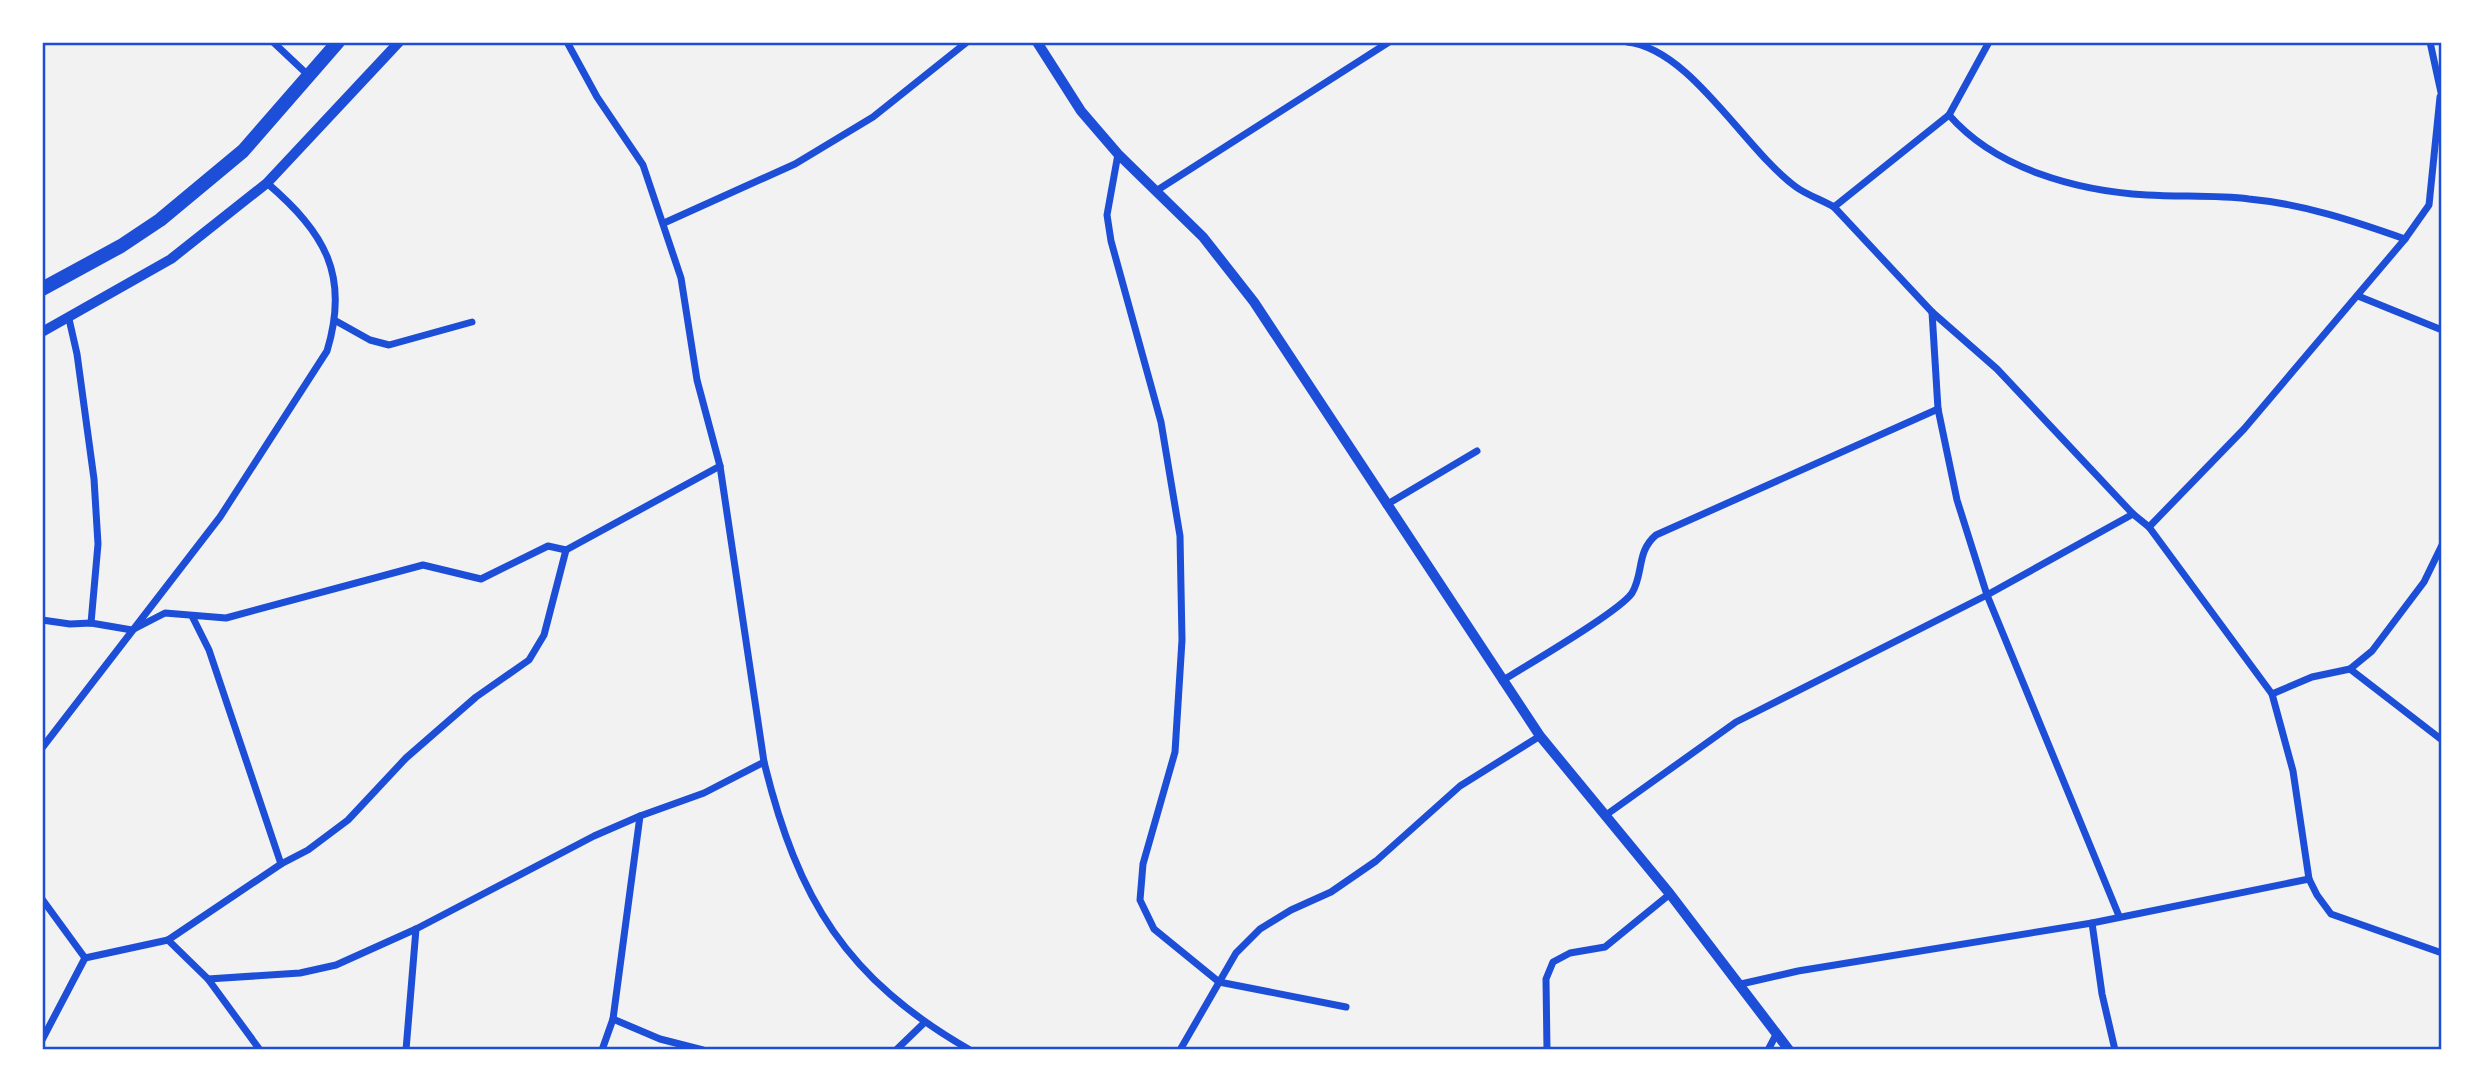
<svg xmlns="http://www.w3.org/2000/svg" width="2484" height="1092" font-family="'Public Sans',sans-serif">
<rect width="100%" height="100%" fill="#f2f2f2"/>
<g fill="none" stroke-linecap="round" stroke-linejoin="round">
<g stroke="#1d4ed8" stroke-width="7">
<path d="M273,42l35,33"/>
<path d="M567,42l30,55 46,68 38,113 16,102 23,86 44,296c34,138 82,217 206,288"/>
<path d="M1627,42c64,7 117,107 169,145 11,8 26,13 38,20l115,-92c47,54 128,76 198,80 34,2 69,0 102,4 54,5 105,22 156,40l24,-34 11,-108"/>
<path d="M2430,42l12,55"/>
<path d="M1949,115l40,-73"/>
<path d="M1118,154l-11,61 4,26 50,181 19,114 2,104 -7,112 -32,112 -3,36 14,29 65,53 127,25"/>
<path d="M1156,191l233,-149"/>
<path d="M1834,207l98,105 65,57 136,145 16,13 123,167 21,77 16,108 8,16 14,19 111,39"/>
<path d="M664,223l131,-59 78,-47 94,-75"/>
<path d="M2358,296l84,34"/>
<path d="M1932,312l6,97 19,91 30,95 132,321"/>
<path d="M69,319l8,35 17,125 4,65 -7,79"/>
<path d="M336,321l34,19 19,5 83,-23"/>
<path d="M1386,505l91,-54"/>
<path d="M2149,527l95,-98 161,-190"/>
<path d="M193,618l16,32 72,214"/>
<path d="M42,620l28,4 21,-1 41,7 33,-17 61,5 197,-53 58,14 67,-33 18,4 154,-84"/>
<path d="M2350,669l92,71"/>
<path d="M1502,681c25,-16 117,-69 130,-88 12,-20 4,-41 24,-58l282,-126"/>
<path d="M2272,694l40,-17 38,-8 22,-18 52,-69 18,-37"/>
<path d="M42,748l178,-231 107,-166c23,-76 -2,-118 -60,-168"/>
<path d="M1606,815l130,-93 251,-127 146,-81"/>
<path d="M42,899l43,59 83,-18 113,-76 27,-14 40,-30 58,-62 70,-61 53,-37 15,-25 22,-85"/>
<path d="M2092,923l10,71 13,56"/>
<path d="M168,940l40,39 92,-6 36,-8 80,-36 178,-93 46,-20"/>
<path d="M208,979l52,71"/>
<path d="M1741,984l57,-13 294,-48 217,-44"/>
<path d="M613,1019l27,-203 64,-23 60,-31"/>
<path d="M42,1040l43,-82"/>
<path d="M406,1050l10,-121"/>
<path d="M602,1050l11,-31 47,20 43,11"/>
<path d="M896,1050l28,-27"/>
<path d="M1180,1050l56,-97 24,-24 31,-19 40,-18 45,-31 84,-75 80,-50"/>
<path d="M1547,1050l-1,-71 7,-17 17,-9 35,-6 65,-53"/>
<path d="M1768,1050l9,-17"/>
</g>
<g stroke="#1d4ed8" stroke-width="10">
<path d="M1037,42l44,69 37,43 85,83 51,65 286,434 130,158 119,156"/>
<path d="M42,332l129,-73 96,-76 132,-141"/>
</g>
<path stroke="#1d4ed8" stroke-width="14" d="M42,289l79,-43 39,-26 83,-69 95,-109"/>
</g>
<rect width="2484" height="1092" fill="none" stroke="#ffffff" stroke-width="88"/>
<rect x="44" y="44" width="2396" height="1004" fill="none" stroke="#1d4ed8" stroke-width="2.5"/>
</svg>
